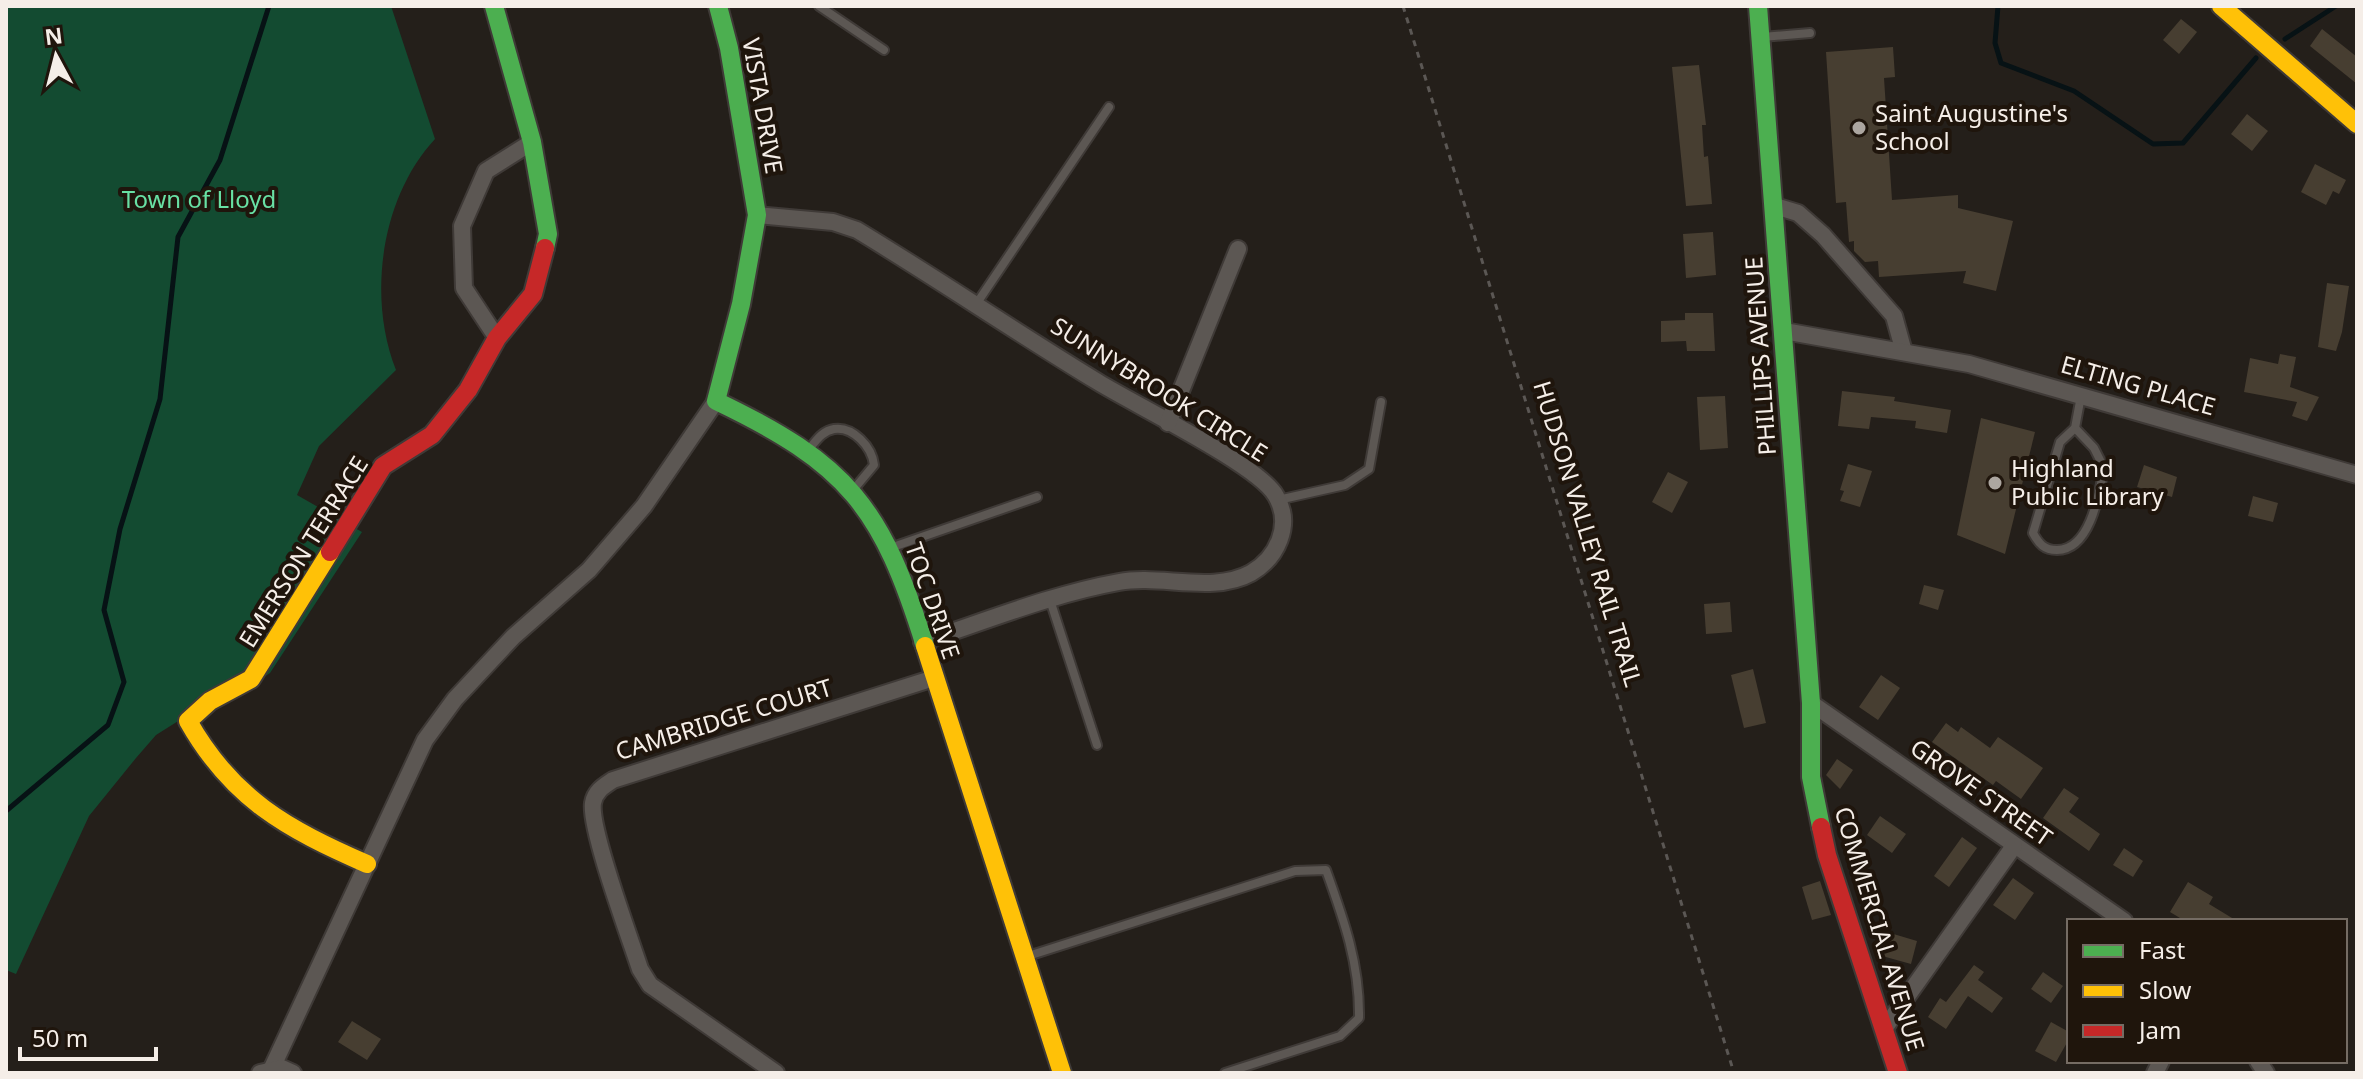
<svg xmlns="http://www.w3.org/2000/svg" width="2363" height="1079" font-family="'Noto Sans',sans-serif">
<rect width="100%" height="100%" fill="#241f1a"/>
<path fill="#134b31" d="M6,6h385l44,133c-54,58 -68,158 -39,231l-77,76 -22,49 65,37 -92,141 -19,13 -68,32 -27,17 -20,23 -47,58 -73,158 -10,-4z"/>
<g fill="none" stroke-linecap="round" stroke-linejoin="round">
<g stroke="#071215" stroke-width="5">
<path d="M1998,6l-3,37 6,20 73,28 79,53 30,-1 73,-85"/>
<path d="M2285,39l51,-33"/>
<path d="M6,811l102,-86 16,-43 -20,-72 16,-81 40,-130 18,-162 42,-77 49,-154"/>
</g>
</g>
<g fill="#473e31">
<path d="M2181,19l16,13 -18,22 -16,-14z"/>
<path d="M2322,29l35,28v27l-47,-38z"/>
<path d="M1893,47l2,30 -11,1 8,122 66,-5v13l55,13 -17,70 -33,-8 3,-12 -87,6 -1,-16 -13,1 -11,-11v-10l-5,1 -3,-40 -10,1 -10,-151z"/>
<path d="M1699,65l7,60h-4l2,32 4,-1 4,48 -26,2 -14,-139z"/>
<path d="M2247,114l21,17 -16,20 -21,-17z"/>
<path d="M2315,164l31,16 -7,14 -6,-3 -7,14 -25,-13z"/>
<path d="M1713,232l3,43 -30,3 -3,-44z"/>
<path d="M2327,283l22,3 -7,46 -6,19 -18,-4z"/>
<path d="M1685,313h28l2,38h-28l-1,-10 -25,1v-21l24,-1z"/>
<path d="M2280,354l16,3 -6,30 29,10 -12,24 -15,-5 5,-14 -53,-10 6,-34 28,6z"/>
<path d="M1842,391l53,6 -1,4 57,9 -4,23 -32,-5 1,-7 -45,-4 -2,12 -31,-3z"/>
<path d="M1725,396l3,52 -28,2 -3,-53z"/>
<path d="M1981,418l54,14 -30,122 -48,-19z"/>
<path d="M1848,464l24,7 -12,36 -20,-6 4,-10 -4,-1z"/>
<path d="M2144,465l33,12 -5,20 -35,-10z"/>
<path d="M1668,472l20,10 -16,31 -20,-11z"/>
<path d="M2253,496l25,7 -5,19 -25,-6z"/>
<path d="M1924,585l20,5 -6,20 -19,-6z"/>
<path d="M1730,602l2,30 -26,2 -2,-30z"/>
<path d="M1753,669l13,54 -22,5 -13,-53z"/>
<path d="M1881,675l19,13 -22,32 -19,-13z"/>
<path d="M1946,723l12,9 3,-5 29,21 8,-11 45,31 -22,31 -25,-18 -3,4 -61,-43z"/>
<path d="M1837,759l16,11 -13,19 -14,-14z"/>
<path d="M2064,788l15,10 -10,14 31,22 -11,17 -46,-33z"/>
<path d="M1880,816l26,18 -14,19 -25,-18z"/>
<path d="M1962,837l15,11 -28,39 -15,-11z"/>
<path d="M2124,848l19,13 -10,16 -20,-12z"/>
<path d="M2013,878l21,15 -19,27 -22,-15z"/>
<path d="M1820,881l11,34 -19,5 -10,-33z"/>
<path d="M2188,882l25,15 -4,7 28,17h-52l-15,-9z"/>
<path d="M1880,930l37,11 -6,23 -36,-10z"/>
<path d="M1974,965l10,7 -6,8 25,18 -11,15 -24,-17 -22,33 -18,-12 12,-19 6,4z"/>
<path d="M2043,972l20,14 -12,17 -20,-14z"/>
<path d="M352,1021l29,18 -14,21 -29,-18z"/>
<path d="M2051,1022l18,10v7l-13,23 -21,-11z"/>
</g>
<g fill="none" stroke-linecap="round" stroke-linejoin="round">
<g stroke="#3f3a37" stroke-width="12">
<g id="lane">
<path d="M819,6l65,44"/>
<path d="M1762,37l48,-4"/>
<path d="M977,303l132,-196"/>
<path d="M2075,428l19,20 10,20c-5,27 -14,82 -47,82 -13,0 -18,-6 -24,-17l27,-91 15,-14 6,-32"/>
<path d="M809,449c7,-8 13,-18 25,-20 19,-3 38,18 40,36l-20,24"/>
<path d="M1278,500l67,-15 24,-16 12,-67"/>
<path d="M890,548l147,-51"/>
<path d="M1050,600l47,145"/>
<path d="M1028,956l267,-85 31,-1c18,50 34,95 33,148l-19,18 -115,37"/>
</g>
</g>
<g stroke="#3f3a37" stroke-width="20">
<g id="street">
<path d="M1775,206l23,7 25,22 71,81 10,36"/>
<path d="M757,215l76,7 24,8c81,49 160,103 241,152 37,23 161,83 178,114 17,29 1,62 -25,77 -38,21 -91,1 -132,9 -67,12 -133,39 -197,60"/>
<path d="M1784,331l185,33 388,111"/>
<path d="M497,338l-33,-50 -2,-62 24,-55 46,-29"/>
<path d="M1168,423l70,-174"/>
<path d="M1811,703l313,218"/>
<path d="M1884,1029l130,-183"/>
<path d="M2258,1061l8,12"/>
<path d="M272,1068l153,-328 30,-41 58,-62 76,-67 55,-64 72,-105"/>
<path d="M260,1073l22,-5 11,5"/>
<path d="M776,1073l-126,-88 -10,-16c-10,-31 -51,-141 -47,-166 2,-12 11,-17 20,-23l321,-102"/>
<path d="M2155,1073l6,-12"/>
</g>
</g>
<g stroke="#3f3a37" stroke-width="22">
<g id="fast">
<path d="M494,6l38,136 16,92 -3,14"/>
<path d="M718,6l11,42 28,167 -16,89 -25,97c132,63 166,106 209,245"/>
<path d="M1758,6l53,697v74l10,50"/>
</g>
</g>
<g stroke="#3f3a37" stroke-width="22">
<g id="slow">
<path d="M2221,6l136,118"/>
<path d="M330,552l-79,127 -41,22 -22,20c44,78 99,108 179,143"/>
<path d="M925,646l137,427"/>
</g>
</g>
<g stroke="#3f3a37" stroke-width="22">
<g id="jam">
<path d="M330,552l53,-86 49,-31 36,-45 29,-52 36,-44 12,-46"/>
<path d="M1821,827l6,28 71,218"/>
</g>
</g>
<path stroke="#5b5754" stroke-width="3" stroke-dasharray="6 6" stroke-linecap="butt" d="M1403,6l331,1067"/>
<use href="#lane" stroke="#5c5753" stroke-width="8"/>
<use href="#street" stroke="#5c5753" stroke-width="16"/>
<use href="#fast" stroke="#4caf50" stroke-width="18"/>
<use href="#slow" stroke="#ffc107" stroke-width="18"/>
<use href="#jam" stroke="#c62828" stroke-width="18"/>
</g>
<g fill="#aca6a0" stroke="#1f150c" stroke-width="3">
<circle cx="1859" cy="128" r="8"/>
<circle cx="1995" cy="483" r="8"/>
</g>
<g text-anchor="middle" stroke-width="8" stroke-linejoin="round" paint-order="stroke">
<g font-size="24" fill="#f5eee8" stroke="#1f150c">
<text transform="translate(762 106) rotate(80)" y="8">VISTA DRIVE</text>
<text transform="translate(1761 356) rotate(-94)" y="8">PHILLIPS AVENUE</text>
<text transform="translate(2138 386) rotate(16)" y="8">ELTING PLACE</text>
<text transform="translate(1159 390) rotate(32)" y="8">SUNNYBROOK CIRCLE</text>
<text transform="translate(1587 534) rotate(73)" y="8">HUDSON VALLEY RAIL TRAIL</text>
<text transform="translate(304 552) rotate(-58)" y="8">EMERSON TERRACE</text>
<text transform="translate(932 601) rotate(71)" y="8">TOC DRIVE</text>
<text transform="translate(724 720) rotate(-17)" y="8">CAMBRIDGE COURT</text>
<text transform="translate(1981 793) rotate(35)" y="8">GROVE STREET</text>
<text transform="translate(1879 929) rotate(73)" y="8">COMMERCIAL AVENUE</text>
</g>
<g font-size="24" fill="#f5eee8" stroke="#1f150c" text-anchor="start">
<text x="1875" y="122">Saint Augustine's<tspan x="1875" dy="28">School</tspan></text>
<text x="2011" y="477">Highland<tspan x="2011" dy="28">Public Library</tspan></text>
</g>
<g font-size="24" fill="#68e0a4" stroke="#1f150c">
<text x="199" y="208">Town of Lloyd</text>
</g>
</g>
<rect width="2363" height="1079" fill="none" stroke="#f5eee8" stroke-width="16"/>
<rect x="2067" y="919" width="280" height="144" fill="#1f150c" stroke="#756c64" stroke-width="2"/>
<rect x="2083" y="945" width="40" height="12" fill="#4caf50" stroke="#756c64" stroke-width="2"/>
<text x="2139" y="959" font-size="24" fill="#f5eee8">Fast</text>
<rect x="2083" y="985" width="40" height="12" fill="#ffc107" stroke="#756c64" stroke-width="2"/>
<text x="2139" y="999" font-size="24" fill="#f5eee8">Slow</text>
<rect x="2083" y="1025" width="40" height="12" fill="#c62828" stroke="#756c64" stroke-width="2"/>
<text x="2139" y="1039" font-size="24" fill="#f5eee8">Jam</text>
<g transform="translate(56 56) rotate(353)" stroke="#1f150c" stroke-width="6" paint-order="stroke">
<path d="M0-6L14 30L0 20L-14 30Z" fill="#f5eee8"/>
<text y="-12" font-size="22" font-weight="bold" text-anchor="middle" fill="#f5eee8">N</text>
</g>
<path d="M20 1047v12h136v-12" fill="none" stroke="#f5eee8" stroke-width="4"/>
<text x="32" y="1047" font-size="24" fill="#f5eee8" stroke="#1f150c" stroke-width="6" paint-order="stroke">50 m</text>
</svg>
